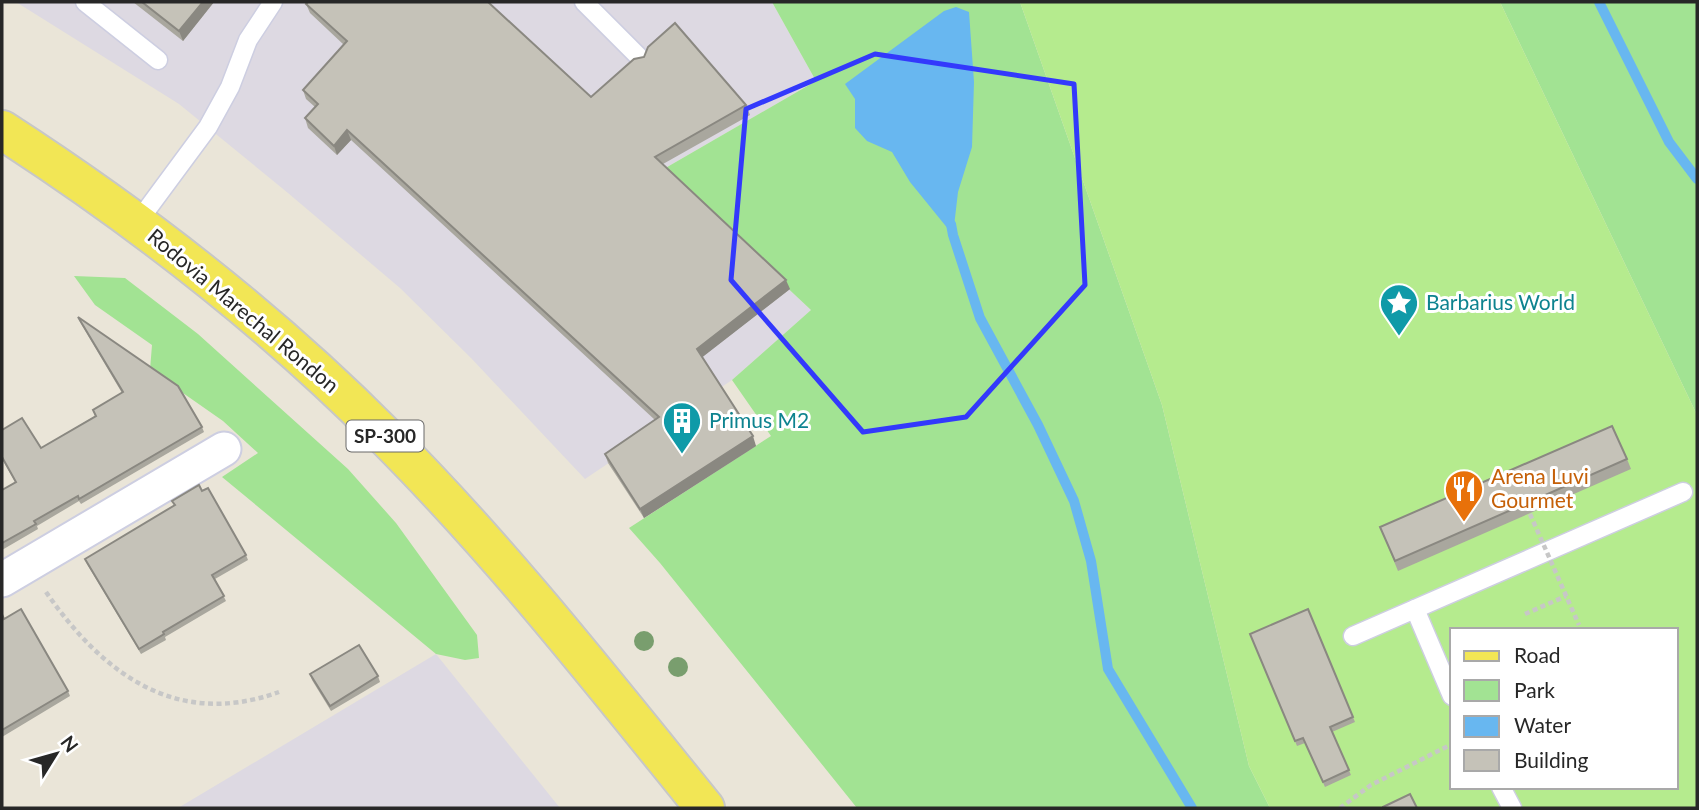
<svg xmlns="http://www.w3.org/2000/svg" width="1699" height="810" font-family="Lato,sans-serif">
<rect width="100%" height="100%" fill="#eae5d8"/>
<g fill="#ddd9e2">
<path d="M16,2h756l44,79 -154,89 149,140 -79,70 -147,99 -114,-121 -71,-70 -112,-95 -109,-89z"/>
<path d="M436,654l124,154h-382z"/>
</g>
<g fill="#a2e393">
<path d="M772,2h248l142,403 87,361 21,42h-413l-197,-245 -31,-35 142,-92 -39,-56 79,-70 -149,-140 154,-89z"/>
<path d="M1500,2h197v413z"/>
<path d="M74,276l51,2 73,56 150,135 48,54 81,112 2,23 -14,2 -29,-6 -214,-177 36,-24 -35,-32 -73,-51 2,-25 -57,-40z"/>
</g>
<path fill="#b5eb8e" fill-rule="evenodd" d="M1020,2h480l197,413v393h-427l-21,-42 -87,-361zM1452,630h224v157h-224z"/>
<path fill="#68b7f0" d="M956,7l13,5 5,70 -2,65 -14,45 -5,43 -43,-53 -18,-30 -25,-11 -12,-13v-29l-10,-15 99,-73z"/>
<g fill="none" stroke-linecap="round" stroke-linejoin="round">
<g stroke="#68b7f0" stroke-width="10">
<path d="M1599,2l70,140 28,37"/>
<path d="M951,224l2,11 27,83 58,107 36,76 17,60 17,108 84,139"/>
</g>
<g stroke="#cdcee1" stroke-width="21">
<g id="lane">
<path d="M85,2l73,58"/>
<path d="M584,2l56,56"/>
<path d="M137,223l71,-96 22,-40 18,-47 25,-38"/>
<path d="M1415,609l37,87"/>
<path d="M1353,636l330,-144"/>
<path d="M1501,787l11,21"/>
</g>
</g>
<g stroke="#cdcee1" stroke-width="37">
<path id="street" d="M2,580l222,-131"/>
</g>
<g stroke="#c7c7c7" stroke-width="42">
<path id="primary" d="M2,130c136,88 268,190 383,306 116,116 217,245 320,372"/>
</g>
<g stroke="#c7c7c7" stroke-width="4.5" stroke-dasharray="5 3.5" stroke-linecap="butt">
<path d="M46,592c57,82 130,137 233,100"/>
<path d="M1525,614l41,-18"/>
<path d="M1340,808l31,-23 81,-41"/>
</g>
<use href="#lane" stroke="#fff" stroke-width="18"/>
<use href="#street" stroke="#fff" stroke-width="33"/>
<use href="#primary" stroke="#f2e655" stroke-width="38"/>
<path stroke="#c7c7c7" stroke-width="4.5" stroke-dasharray="5 3.5" stroke-linecap="butt" d="M1530,514l49,111"/>
</g>
<g fill="#799e6e">
<circle cx="644" cy="641" r="10"/>
<circle cx="678" cy="667" r="10"/>
</g>
<g fill="#a9a79e">
<path d="M133,2h81l-31,39z"/>
<path d="M306,4l285,93 155,8 4,10 -87,49 127,125 -88,68 54,89 -112,72 -36,-55 -3,-9 50,-34 -304,-280 -14,15 -29,-27 -3,-10 10,-11 -9,-8 -3,-9 41,-45 -34,-32z"/>
<path d="M78,317l124,110 2,5 -123,72 -2,-3 -42,25 1,3 -36,21v-60l13,-8 -13,-23v-29l39,18 54,-32 -2,-6 29,-17 -42,-71z"/>
<path d="M1627,459l4,10 -233,102 -18,-44z"/>
<path d="M202,491l44,64 2,5 -33,19 11,22 -61,36 1,3 -25,14 -54,-90 -2,-5 89,-53 -2,-5z"/>
<path d="M1308,609l47,113 -23,10 19,43 -26,12 -20,-44 -8,3 -47,-112z"/>
<path d="M2,614l2,5 64,72 2,5 -68,41z"/>
<path d="M310,674l68,2 2,6 -49,29 -19,-31z"/>
</g>
<g fill="#8a8881">
<path d="M203,2h11l-31,39 -4,-10z"/>
<path d="M347,130l4,10 -14,15 -3,-9z"/>
<path d="M786,280l4,9 -90,70 -3,-10z"/>
<path d="M753,436l3,10 -112,72 -4,-9z"/>
</g>
<g fill="#c5c2b8" stroke="#8a8881" stroke-width="2">
<path d="M142,2h61l-24,29z"/>
<path d="M308,2h180l103,95 43,-38 10,-2 4,-10 27,-24 71,82 -91,52 131,123 -89,69 56,87 -113,73 -35,-55 54,-37 -312,-287 -13,16 -29,-28 13,-14 -15,-14 44,-49 -41,-37z"/>
<path d="M78,317l100,69 24,41 -123,72 -1,-3 -44,25 2,3 -34,19v-53l14,-8 -14,-25v-27l20,-12 19,30 55,-32 -3,-6 30,-18z"/>
<path d="M1612,426l15,33 -232,102 -15,-34z"/>
<path d="M199,485l3,6 6,-3 38,67 -34,20 12,21 -61,36 1,2 -25,15 -54,-90 90,-54 -3,-4z"/>
<path d="M21,609l47,82 -66,39v-116l2,5z"/>
<path d="M1308,609l45,108 -23,10 19,43 -26,12 -20,-44 -8,3 -45,-107z"/>
<path d="M359,645l19,31 -48,30 -20,-32z"/>
<path d="M1410,794l7,14h-34v-1z"/>
</g>
<path fill="none" stroke="#3339fc" stroke-width="5" stroke-linejoin="round" d="M875,54l199,30 11,201 -119,132 -103,15 -132,-152 15,-171z"/>
<defs>
<g id="sight-pin" transform="scale(2.0125)"><path d="M0 17L-7.5 6A9.5 9.5 0 1 1 7.5 6Z" fill="#0f9aa8" stroke="#fff"/><path d="M0-6L1.8-2.2L6-1.7L2.9 1.2L3.7 5.4L0 3.3L-3.7 5.4L-2.9 1.2L-6-1.7L-1.8-2.2Z" fill="#fff"/></g>
<g id="building-pin" transform="scale(2.0125)"><path d="M0 17L-7.5 6A9.5 9.5 0 1 1 7.5 6Z" fill="#0f9aa8" stroke="#fff"/><path d="M-4-6H4V6H1V3H-1V6H-4ZM-2.5-4.3h1.7v1.8h-1.7ZM.8-4.3h1.7v1.8H.8ZM-2.5-1h1.7V.8h-1.7ZM.8-1h1.7V.8H.8Z" fill="#fff"/></g>
<g id="restaurant-pin" transform="scale(2.0125)"><path d="M0 17L-7.5 6A9.5 9.5 0 1 1 7.5 6Z" fill="#e8710a" stroke="#fff"/><path d="M-5-6h1v4h1v-4h1v4h1v-4h1v5L-1.5 .5V6h-2V.5L-5-1ZM5-6V6H3V1.5H1.5Q1.5-4 5-6Z" fill="#fff"/></g>
</defs>
<g fill-rule="evenodd">
<use href="#sight-pin" x="1399" y="303"/>
<use href="#building-pin" x="682" y="421"/>
<use href="#restaurant-pin" x="1464" y="489"/>
</g>
<g text-anchor="middle" stroke-width="6" stroke-linejoin="round" paint-order="stroke">
<rect fill="#fff" stroke="#686868" stroke-width="2" x="346.5" y="420.5" width="77" height="31" rx="5"/>
<g font-size="19" font-weight="bold" fill="#272727">
<text x="385" y="443">SP-300</text>
</g>
<g font-size="21" fill="#0d838f" stroke="#fff" text-anchor="start">
<text x="1426" y="310">Barbarius World</text>
<text x="709" y="428">Primus M2</text>
</g>
<g font-size="21" fill="#272727" stroke="#fff">
<text transform="translate(243 311) rotate(40)" y="7">Rodovia Marechal Rondon</text>
</g>
<g font-size="21" fill="#c56008" stroke="#fff" text-anchor="start">
<text x="1491" y="484">Arena Luvi<tspan x="1491" dy="24">Gourmet</tspan></text>
</g>
</g>
<rect width="1699" height="810" fill="none" stroke="#272727" stroke-width="7"/>
<rect x="1450" y="628" width="228" height="161" fill="#ffffff" stroke="#a9a9a9" stroke-width="2"/>
<rect x="1464" y="651" width="35" height="10" fill="#f2e655" stroke="#a9a9a9" stroke-width="2"/>
<text x="1514" y="663" font-size="21" fill="#272727">Road</text>
<rect x="1464" y="680" width="35" height="21" fill="#a2e393" stroke="#a9a9a9" stroke-width="2"/>
<text x="1514" y="698" font-size="21" fill="#272727">Park</text>
<rect x="1464" y="716" width="35" height="21" fill="#68b7f0" stroke="#a9a9a9" stroke-width="2"/>
<text x="1514" y="733" font-size="21" fill="#272727">Water</text>
<rect x="1464" y="750" width="35" height="21" fill="#c5c2b8" stroke="#a9a9a9" stroke-width="2"/>
<text x="1514" y="768" font-size="21" fill="#272727">Building</text>
<g transform="translate(56 754) rotate(53)" stroke="#ffffff" stroke-width="5" paint-order="stroke">
<path d="M0-5L12 26L0 18L-12 26Z" fill="#272727"/>
<text y="-10" font-size="19" font-weight="bold" text-anchor="middle" fill="#272727">N</text>
</g>
</svg>
